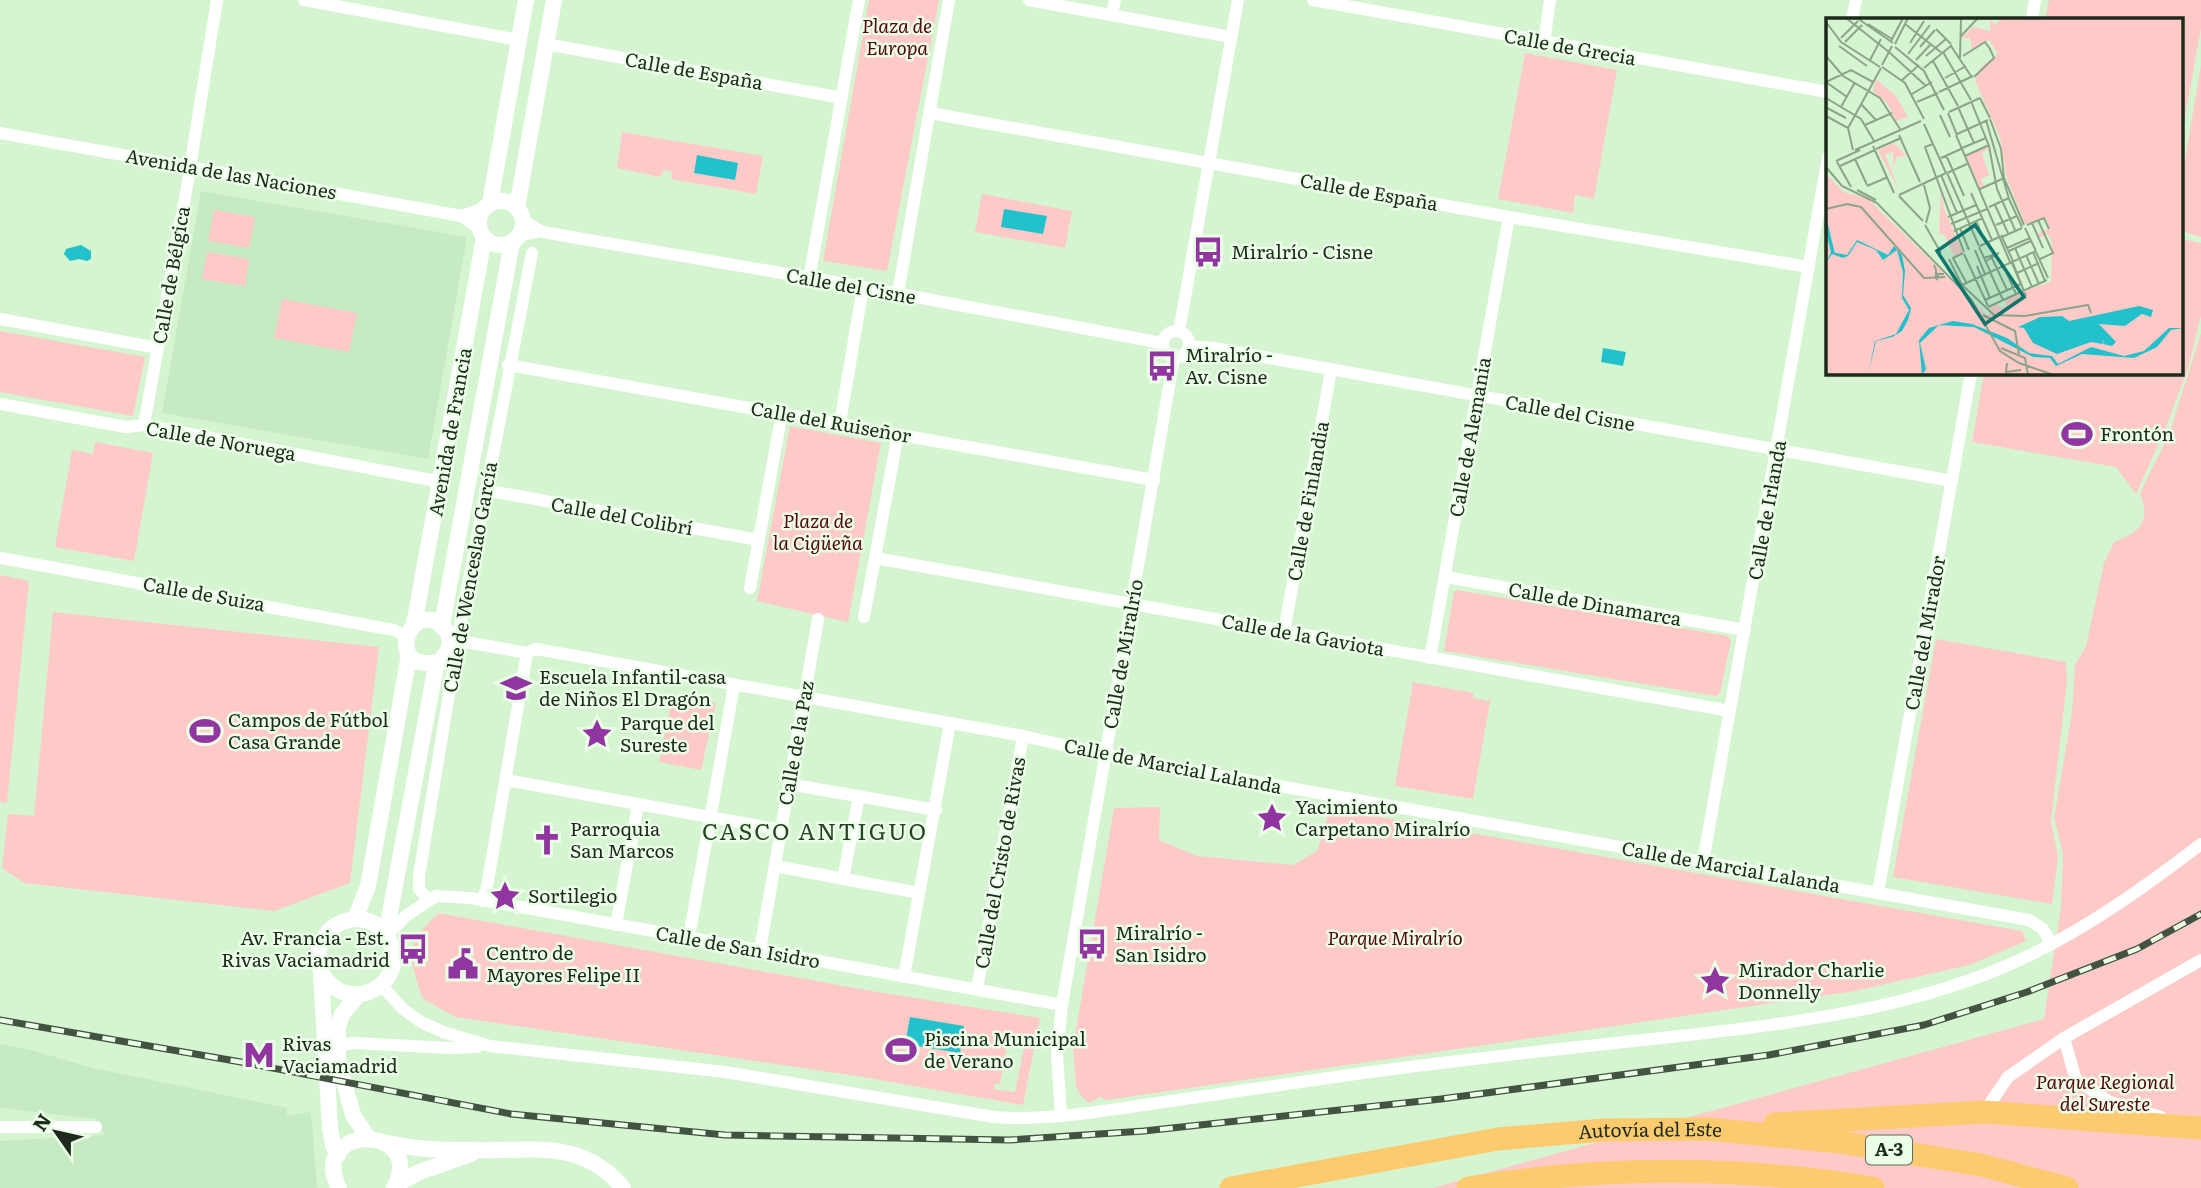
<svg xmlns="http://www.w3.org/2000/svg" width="2201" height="1188" font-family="Literata,serif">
<rect width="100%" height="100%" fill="#d5f5d1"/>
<g fill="#c6eac1">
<path d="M201,191l266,46 -39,222 -266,-46z"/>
<path d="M0,1044l31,6 62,18 194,40v7l24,-3 6,76h-317v-47l105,-6 -10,-16 -95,-11z"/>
</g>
<g fill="#fecac7" fill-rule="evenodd">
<path d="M869,0h70l-52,271 -64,-10z"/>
<path d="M2049,0h152v28l-19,105v-114h-137z"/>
<path d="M1525,53l92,17 -23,129 -19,-4 -2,18 -75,-14z"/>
<path d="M2201,65v172l-19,-6v-54z"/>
<path d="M622,132l141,24 -7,38 -85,-15 1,-7 -9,-2 -3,7 -43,-9z"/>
<path d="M982,194l90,17 -7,37 -90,-16z"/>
<path d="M214,210l41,7 -6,31 -41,-7z"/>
<path d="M2182,239l19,4v73l-13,52 -22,59 -30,67 -20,-27 -144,-25 12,-69h198z"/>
<path d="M207,252l42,7 -4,27 -43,-7z"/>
<path d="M282,299l75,14 -8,39 -75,-14z"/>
<path d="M0,331l145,26 -12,59 -133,-24z"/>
<path d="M2201,333v855h-769l612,-169 17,-112 2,-54 -9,-35 18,-106 3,-47 11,-19 18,-83 10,-21c26,-9 37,-21 26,-49l29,-59z"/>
<path d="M790,426l91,17 -33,179 -91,-21z"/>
<path d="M95,442l58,11 -19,108 -79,-14 17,-97 21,4z"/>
<path d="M0,575l29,6 -22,222 -7,-1z"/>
<path d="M1457,590l271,46 3,5 -11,52 -3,3 -273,-45 10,-59z"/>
<path d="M53,612l326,35 -29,236 -76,28 -250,-28 -22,-15 6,-54 26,2z"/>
<path d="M1936,639l130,23 1,19 -16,140 7,36 -6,47 -159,-27z"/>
<path d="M1413,682l60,11v5l15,3 3,-5 -18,103 -78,-13z"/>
<path d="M673,694l43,9 -15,67 -42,-8z"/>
<path d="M1160,807l-1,33 38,16 96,9 24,-14 13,-43 692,123 4,10 -57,24 -114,26 -748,109 -7,-3 -11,6 -7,-6 -6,-10 -3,-40 41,-239z"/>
<path d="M438,913l434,78 168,27 -17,87 -166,-29 -402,-59 -33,-19c-13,-42 -18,-52 16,-85zM1009,1034l17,3 -11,55 -21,-3 1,-6 5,1z"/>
</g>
<g fill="#22c1cb">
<path d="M697,155l41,8 -3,17 -41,-7z"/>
<path d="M1004,209l43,7 -4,18 -42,-7z"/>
<path d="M81,245l10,6v8l-4,2 -8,-2 -9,2 -6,-7 2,-5z"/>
<path d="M1603,348l23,4 -3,14 -22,-4z"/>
<path d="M910,1017l54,9 -4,27 -55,-9z"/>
</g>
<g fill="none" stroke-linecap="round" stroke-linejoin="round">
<g stroke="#fff" stroke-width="12">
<path d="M304,0l215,40"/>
<path d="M1029,0l202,37"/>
<path d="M1313,0l515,92"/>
<path d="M1112,14l3,-14"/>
<path d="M1852,19l4,-19"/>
<path d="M2032,19l3,-19"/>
<path d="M1544,43l6,-43"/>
<path d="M546,44l296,54"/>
<path d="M930,113l579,104 300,50"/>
<path d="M0,133l462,83 17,13"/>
<path d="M462,216l20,-7"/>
<path d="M523,220l17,11"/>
<path d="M519,236l21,-5 8,2 315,54 299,56"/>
<path d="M809,279l50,-279"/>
<path d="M898,293l51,-293"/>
<path d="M0,319l158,29"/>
<circle cx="1176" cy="344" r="13"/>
<path d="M1179,331l59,-331"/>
<path d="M1189,346l25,2 738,133"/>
<path d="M508,365l646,115"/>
<path d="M0,404l126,23 18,-2 297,57"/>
<path d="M840,423l23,-136"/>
<path d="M144,425l42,-233 31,-192"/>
<path d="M485,490l274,50"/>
<path d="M0,558l394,72 12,6"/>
<path d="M875,558l855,153"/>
<path d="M1446,577l299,53"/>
<path d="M750,588l32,-175"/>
<path d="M864,617l34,-183"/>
<path d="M1284,632l47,-262"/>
<path d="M449,639l78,14 9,-4 487,87 105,23 901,161 13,8 10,16"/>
<path d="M1430,658l79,-441"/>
<path d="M506,780l275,50"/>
<path d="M789,784l147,26"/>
<path d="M1703,862l125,-705"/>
<path d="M775,866l144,27"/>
<path d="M843,879l16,-83"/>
<path d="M1880,894l-1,-7 92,-514"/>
<path d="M428,900l-9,-11v-13l42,-255 71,-368"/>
<path d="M482,901l5,-14 40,-234"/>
<path d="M616,925l22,-120"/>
<path d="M387,935l20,-20 29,-19 35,2 591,107"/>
<path d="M689,937l45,-252"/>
<path d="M760,950l58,-331"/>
<path d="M904,977l46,-254"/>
<path d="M381,985l22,24 18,13 22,10 47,14 235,26 269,45c54,4 109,-6 163,-14 69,-10 138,-20 206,-30 102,-14 205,-25 308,-36 121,-14 243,-27 355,-80 63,-30 120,-71 175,-113"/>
<path d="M977,989l46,-253"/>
<path d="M2064,1038l12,42 34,22 51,15"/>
<path d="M338,1046l15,-3 98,5 26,-1"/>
<path d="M1984,1112l24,-35 56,-39 137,-78"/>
<path d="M1061,1116l-4,-62 5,-49 112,-647"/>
<path d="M0,1127h96"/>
</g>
<g stroke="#fff" stroke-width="16">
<circle cx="501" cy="223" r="22"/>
<path d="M490,203l36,-203"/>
<path d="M517,207l37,-207"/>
<path d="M414,625l70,-387"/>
<path d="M442,625l70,-383"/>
<path d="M355,919l13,-33 41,-231"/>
<path d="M386,934l49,-263c2,-10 11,-14 14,-24 1,-7 0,-15 -6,-20 -33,-31 -60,46 -6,35"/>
<path d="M321,972c24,45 88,15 69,-30 -19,-45 -86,-18 -69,30l9,156 3,17 5,10"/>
<path d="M358,995l-16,19 -4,13v33l15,55 15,23"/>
<path d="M385,1143c11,1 21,4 32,5 18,2 37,2 55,2 56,2 109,-13 151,38"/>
<path d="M397,1184l22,-12 52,-18"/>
<path d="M339,1188c-33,-65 89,-65 55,0"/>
</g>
<g stroke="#fccb6f" stroke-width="23">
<path d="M1775,1124l209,-12 217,16"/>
<path id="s1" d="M1231,1188l267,-49 106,-9 104,-1 132,13 141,23 86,23"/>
<path d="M1468,1188c133,-22 271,-22 405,0"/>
</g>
<g stroke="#435341" stroke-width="7">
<path id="rail" d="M0,1020l241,42 270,52 214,21 285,5 134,-9 297,-32 328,-44 155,-30 103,-33 110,-43 64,-35"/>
</g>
<use href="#rail" stroke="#ebfee8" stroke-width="4.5" stroke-dasharray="13" stroke-linecap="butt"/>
</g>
<defs>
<g id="bus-bare" transform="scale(2.415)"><path d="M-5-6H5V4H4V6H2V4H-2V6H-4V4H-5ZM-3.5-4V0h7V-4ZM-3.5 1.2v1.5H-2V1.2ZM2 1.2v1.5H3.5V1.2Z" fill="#9136a0" stroke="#ebfee8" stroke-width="2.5" paint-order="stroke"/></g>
<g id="stadium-bare" transform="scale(2.415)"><path d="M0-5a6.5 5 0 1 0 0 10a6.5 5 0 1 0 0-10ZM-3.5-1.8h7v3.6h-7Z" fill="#9136a0" stroke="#ebfee8" stroke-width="2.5" paint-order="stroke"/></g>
<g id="school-bare" transform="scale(2.415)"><path d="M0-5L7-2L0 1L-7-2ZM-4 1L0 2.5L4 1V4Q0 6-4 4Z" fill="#9136a0" stroke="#ebfee8" stroke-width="2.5" paint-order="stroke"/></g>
<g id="sight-bare" transform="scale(2.415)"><path d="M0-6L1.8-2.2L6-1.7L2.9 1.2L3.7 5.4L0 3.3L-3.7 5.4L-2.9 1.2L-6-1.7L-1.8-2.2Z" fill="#9136a0" stroke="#ebfee8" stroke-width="2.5" paint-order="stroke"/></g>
<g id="church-bare" transform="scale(2.415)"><path d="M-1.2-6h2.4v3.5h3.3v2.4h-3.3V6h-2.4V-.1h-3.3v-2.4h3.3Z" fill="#9136a0" stroke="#ebfee8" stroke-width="2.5" paint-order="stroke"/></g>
<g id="civic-bare" transform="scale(2.415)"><path d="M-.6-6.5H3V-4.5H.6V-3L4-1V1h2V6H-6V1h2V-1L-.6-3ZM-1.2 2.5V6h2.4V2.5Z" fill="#9136a0" stroke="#ebfee8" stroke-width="2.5" paint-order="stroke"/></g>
<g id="metro-bare" transform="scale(2.415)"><path d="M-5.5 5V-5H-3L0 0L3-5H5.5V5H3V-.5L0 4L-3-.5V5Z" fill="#9136a0" stroke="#ebfee8" stroke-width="2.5" paint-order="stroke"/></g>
</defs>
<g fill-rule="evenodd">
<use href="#bus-bare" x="1208" y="252"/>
<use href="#bus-bare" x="1162" y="366"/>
<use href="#stadium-bare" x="2077" y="434"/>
<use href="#school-bare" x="516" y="688"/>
<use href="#stadium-bare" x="205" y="731"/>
<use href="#sight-bare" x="597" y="734"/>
<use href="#sight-bare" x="1272" y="818"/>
<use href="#church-bare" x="547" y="840"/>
<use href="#sight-bare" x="505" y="896"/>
<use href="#bus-bare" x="1092" y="944"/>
<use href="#bus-bare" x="413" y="949"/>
<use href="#civic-bare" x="463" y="964"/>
<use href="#sight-bare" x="1715" y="981"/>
<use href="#stadium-bare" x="901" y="1050"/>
<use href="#metro-bare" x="259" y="1055"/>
</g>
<g text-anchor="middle" stroke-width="5" stroke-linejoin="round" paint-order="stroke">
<rect fill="#ebfee8" stroke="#5c6a59" stroke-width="2" x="1866" y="1135.5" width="46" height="29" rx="5"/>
<g font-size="18" font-weight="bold" fill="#1e2a1c">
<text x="1889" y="1156">A-3</text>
</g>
<g font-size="19" font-style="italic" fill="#540510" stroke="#ebfee8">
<text x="897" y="33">Plaza de<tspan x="897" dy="22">Europa</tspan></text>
<text x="818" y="528">Plaza de<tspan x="818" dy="22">la Cigüeña</tspan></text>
<text x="1395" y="945">Parque Miralrío</text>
<text x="2105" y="1089">Parque Regional<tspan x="2105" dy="22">del Sureste</tspan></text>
</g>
<g font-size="19" fill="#1e2a1c" stroke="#ebfee8">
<text transform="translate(1570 47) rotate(10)" y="7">Calle de Grecia</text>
<text transform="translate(694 71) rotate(10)" y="7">Calle de España</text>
<text transform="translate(231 174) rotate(10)" y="7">Avenida de las Naciones</text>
<text transform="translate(1369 192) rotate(10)" y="7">Calle de España</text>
<text transform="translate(171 275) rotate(-80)" y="7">Calle de Bélgica</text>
<text transform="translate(851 286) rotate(10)" y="7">Calle del Cisne</text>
<text transform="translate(1570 413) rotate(10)" y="7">Calle del Cisne</text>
<text transform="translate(831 422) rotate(10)" y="7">Calle del Ruiseñor</text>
<text transform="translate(450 432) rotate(-80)" y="7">Avenida de Francia</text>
<text transform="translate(1470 437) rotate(-80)" y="7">Calle de Alemania</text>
<text transform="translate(221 441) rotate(10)" y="7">Calle de Noruega</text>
<text transform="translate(1308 501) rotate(-80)" y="7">Calle de Finlandia</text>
<text transform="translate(1767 510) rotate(-80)" y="7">Calle de Irlanda</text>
<text transform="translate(622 516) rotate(10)" y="7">Calle del Colibrí</text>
<text transform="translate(470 577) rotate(-80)" y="7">Calle de Wenceslao García</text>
<text transform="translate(204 594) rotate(10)" y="7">Calle de Suiza</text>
<text transform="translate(1595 604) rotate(10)" y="7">Calle de Dinamarca</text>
<text transform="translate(1925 633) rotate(-80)" y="7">Calle del Mirador</text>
<text transform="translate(1303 635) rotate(10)" y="7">Calle de la Gaviota</text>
<text transform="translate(1123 654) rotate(-80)" y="7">Calle de Miralrío</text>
<text transform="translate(796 743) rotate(-80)" y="7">Calle de la Paz</text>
<text transform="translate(1173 766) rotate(11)" y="7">Calle de Marcial Lalanda</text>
<text transform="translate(1000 863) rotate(-80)" y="7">Calle del Cristo de Rivas</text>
<text transform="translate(1731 867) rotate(10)" y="7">Calle de Marcial Lalanda</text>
<text transform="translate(738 947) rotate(10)" y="7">Calle de San Isidro</text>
<text dy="7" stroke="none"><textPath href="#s1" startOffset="424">Autovía del Este</textPath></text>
</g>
<g font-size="19" fill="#1e2a1c" stroke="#ebfee8" text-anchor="start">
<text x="1231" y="259">Miralrío - Cisne</text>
<text x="1185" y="362">Miralrío -<tspan x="1185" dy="22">Av. Cisne</tspan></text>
<text x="2100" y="441">Frontón</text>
<text x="539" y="684">Escuela Infantil-casa<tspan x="539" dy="22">de Niños El Dragón</tspan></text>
<text x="228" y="727">Campos de Fútbol<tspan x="228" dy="22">Casa Grande</tspan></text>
<text x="620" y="730">Parque del<tspan x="620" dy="22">Sureste</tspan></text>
<text x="1295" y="814">Yacimiento<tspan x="1295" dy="22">Carpetano Miralrío</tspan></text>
<text x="570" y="836">Parroquia<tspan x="570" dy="22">San Marcos</tspan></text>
<text x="528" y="903">Sortilegio</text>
<text x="1115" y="940">Miralrío -<tspan x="1115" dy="22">San Isidro</tspan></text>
<text x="390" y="945" text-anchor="end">Av. Francia - Est.<tspan x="390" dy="22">Rivas Vaciamadrid</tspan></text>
<text x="486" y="960">Centro de<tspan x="486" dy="22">Mayores Felipe II</tspan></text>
<text x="1738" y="977">Mirador Charlie<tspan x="1738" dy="22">Donnelly</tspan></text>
<text x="924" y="1046">Piscina Municipal<tspan x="924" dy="22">de Verano</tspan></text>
<text x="282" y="1051">Rivas<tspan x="282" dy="22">Vaciamadrid</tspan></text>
</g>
<g font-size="23" letter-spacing="2" fill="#274124" stroke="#ebfee8">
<text x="815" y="840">CASCO ANTIGUO</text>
</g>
</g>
<g transform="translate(1826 18)">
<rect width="357" height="357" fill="#d5f5d1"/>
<path d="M176,0h181v357h-357v-201l18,18 24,7 119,116 4,-2 -2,-6 8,-4 3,5 6,-1 -1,-7 18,-9 3,6v-7l25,-8 1,-39 -4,-9 -9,4 -2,-4 13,-6 -5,-11 -20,7 -18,-45 -7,-41 -25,-58 6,-13 17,-13 -9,-14 -17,9 -2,-11h-9l12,-11 18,4 -2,-12 6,6zM50,61l20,17 12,21 -12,4 -9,-18 -14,-12zM68,125l13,13 -10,1 -4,10v-15l-8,2 15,38 -22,-42zM163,128l-7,8 7,21 -8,4 3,7 -4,2 -14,-32zM115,170l3,21 13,30 -8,5 8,-4 6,12 -9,4 -9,-20 -6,-3z" fill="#fecac7"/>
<path d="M31,222l31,15 6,-9 8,9 3,16 -2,24 8,13 -3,12 -6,11 -10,6 -16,4 -8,34 7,-34 21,-7 13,-24 -7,-12 1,-26 -6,-22 -14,10 -7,-10 -19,-8 -9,14 -5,2 -11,-4 -6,9 5,-11 16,3zM313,288l14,4 -2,7 -9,-3 -17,12 -26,-2 17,18 -4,4 -9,-2 1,-5 -2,5 -11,-2 -34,12 -24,-11 -9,-15 -6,-1 22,-10 22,-1 7,5zM127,303l19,3 35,14 22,15 23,3 6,8 33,-17 33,9 20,-5 25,-23h14l-12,2 -14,17 -23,11 -52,-4 -26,12 -6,-8 -17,-1 -59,-30 -35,-2 -19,18 6,26 -4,6 -3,-35 10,-12z" fill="#22c1cb"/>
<path fill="none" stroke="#22c1cb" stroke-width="3.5" d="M0,206l7,29"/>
<path fill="none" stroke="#8ca489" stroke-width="2" d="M20,0l43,34M31,0l36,25M0,4l15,20 39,25M42,6l24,15M79,6l37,29M110,11l15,15M135,18l17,-18M15,20l17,-17M65,23l12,-23M19,24l17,-17M84,25l14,-22M69,26l13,-26M13,28l28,20M125,28l20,30M69,29l29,24 20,39M94,29l15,-17M63,34l37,34M117,34l28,48M82,36l22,-29M0,38l17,20 37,22 20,31M100,38l20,-17M137,38l22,-14 5,7 4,9 -20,19M134,40l1,-40M44,42l11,-21M90,42l15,-16M107,43l25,45M56,47l10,-19M56,49l23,16 19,36M98,50l28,-23M119,60l21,-12M75,63l18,-16M0,64l25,-12 22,12M0,64l21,15M113,74l34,-16M86,76l20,-12M0,80l35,21 13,22M154,80l10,20M145,83l18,45 8,43 18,41M91,84l21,-9M35,86l15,16M15,89l14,-25M132,89l16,36M1,90l19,10M123,94l31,-14M122,95l9,22M114,97l10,22M0,98l22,12M164,101l11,30 3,29 20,47M160,102l23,79M98,106l22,49M39,107l27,-12M131,116l31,-14M73,117l21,47M130,117l54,127M107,126l-8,3 39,105M47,128l21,47M136,130l24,-10M50,131l25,-11M27,132l-5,-22 33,-60M29,132l66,-29M120,137l18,41M139,138l24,-11M115,140l20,-9M29,141l12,26M10,143l24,-11M11,144l14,25M14,148l35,-16M0,149l16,19 35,17 94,96 29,52 19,12 35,12M121,155l32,73M121,155l20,-9M115,157l16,38M98,167l6,23 -4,15M41,168l21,-9M154,171l22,-10M31,172l19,10M145,175l21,47M73,177l47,-22M73,178l24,25M183,181l13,28M169,187l13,28M163,189l20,-9M0,191l21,-5 14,3 63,71 21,-1M122,199l28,-12M212,202l15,33 -13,6M150,203l10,22M206,205l11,25M125,206l36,-15M99,207l16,28M170,207l21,-9M201,207l17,-7 5,11M134,210l9,22M199,210l11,23M128,213l29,-13M175,217l12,26M176,219l20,-9M154,228l19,-9M153,229l11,24M181,230l23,-10M189,230l17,39M149,232l10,24M183,233l22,-10M207,234l12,29M210,234l12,26M137,235l-10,5 13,24M138,236l24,52M200,237l13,29M158,240l15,-5 -13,8M166,240l15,32M123,241l13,26 32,30 31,1 63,-11 3,8M186,245l14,33 -13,-33M108,247l2,5v8l1,1 1,-5h6M177,247l13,29M151,248l13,32M164,254l13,28M191,255l22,-10M136,267l74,-34M159,282l36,-16M162,289l59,-27M157,297l32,16 4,23M175,330l24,10 3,17M181,345l-1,9 15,-2"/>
<path fill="#0f766e" fill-opacity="0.15" stroke="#0f766e" stroke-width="3.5" d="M149,207l49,72 -39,27 -48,-73z"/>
<rect width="357" height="357" fill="none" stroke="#1e2a1c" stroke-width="3.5"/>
</g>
<g transform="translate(56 1132) rotate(304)" stroke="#ebfee8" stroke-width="5" paint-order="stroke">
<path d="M0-5L12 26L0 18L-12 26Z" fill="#1e2a1c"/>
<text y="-10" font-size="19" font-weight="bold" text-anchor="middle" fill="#1e2a1c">N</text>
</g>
</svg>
